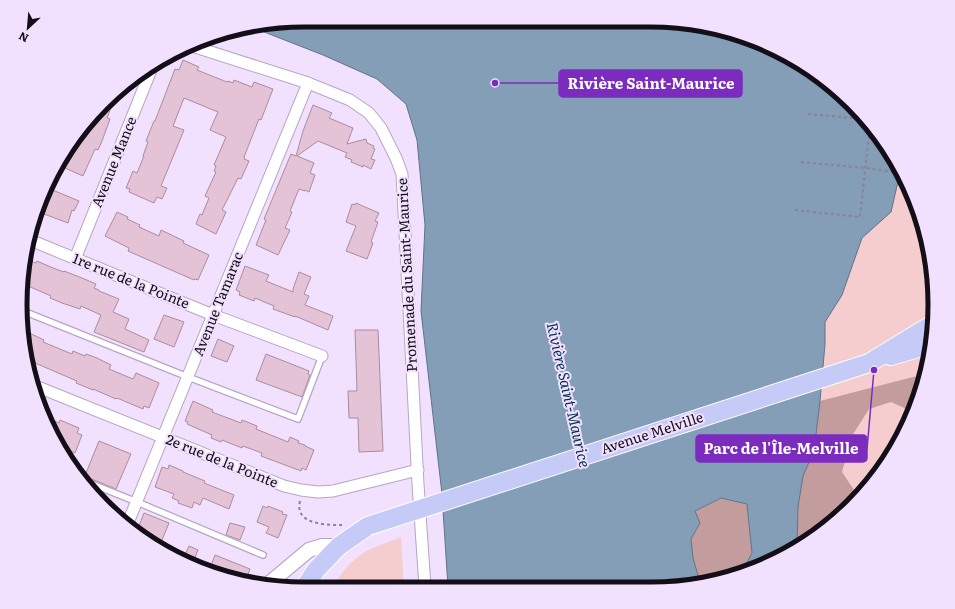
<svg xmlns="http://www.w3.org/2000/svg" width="955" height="609" font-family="Literata,serif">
<rect width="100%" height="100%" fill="#f2e1fe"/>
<g fill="#f5cdce">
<path d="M900,169l6,9 19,53 9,55 -1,55 -13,55 -23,51 -32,45 -41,38 -27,17 23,-146 5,-57v-22l17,-27 20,-57 29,-26z"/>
<path d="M401,537l3,50h-71c6,-11 15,-23 26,-31 12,-9 28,-13 42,-19z"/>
</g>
<g fill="#c39c9d">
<path d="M925,376l-5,20 -7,16 -22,-10 -22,7 -17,27 -10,36 16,24 6,-4 -40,38 -27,17 1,-40 5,-31 11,-25 6,-50 93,-24z"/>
<path d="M721,498l26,6 5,49 -10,19 -18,7 -22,4 -2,-1 -7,-24 -2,-19 9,-16 -5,-12z"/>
</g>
<path fill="#839eb6" stroke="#617386" d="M305,20l383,2 72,20 78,48 38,41 24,38v4l-9,39 -29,26 -20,57 -17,27v22l-5,57 -6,50 -11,25 -5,31 -1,40 -21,13 -34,12 10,-19 -5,-49 -26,-6 -26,13 5,12 -9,16 2,19 7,24 2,1 -33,5 -221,-1 -6,-93 -21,-183 4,-86 -8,-85 -11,-36 -29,-25 -54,-24 -69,-27z"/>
<g fill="#e5c3d6" stroke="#aa8c9d">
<path d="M183,60l16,7 -2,3 30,12 1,-1 5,2 1,-3 18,7 2,-5 19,7 -12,31 -2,-1 -15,38 1,1 -1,1 5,2 -8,18 -3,-1 -16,32 4,2 -10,22 -20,-10 4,-10 2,1 7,-17 -4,-2 11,-24 -2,-1 2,-5 -2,-1 12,-28 -16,-7 8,-18 -34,-14 -11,28 11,4 -23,56 6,2 -5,11 -5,-2 -3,6 -25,-11 1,-3 -4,-1 7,-17 4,2 7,-17h-1l5,-14 -2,-1 8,-20h1l20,-52 4,1z"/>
<path d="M115,97l-8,21 3,1 -8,22 -4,9 -3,-1 -12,27 -18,-8 2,-3 -4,-1 4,-11 12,-22z"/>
<path d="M313,105l19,8 -3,5 24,10 -6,16 19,-5 1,4 7,3 -1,2 2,1 -4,10 4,1 -4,9 -8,-4v2l-12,-5 1,-2 -7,-3 2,-4 -29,-12 -21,15 17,7 -4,10 5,2 -6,17 -4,-2v1l-6,-2 -9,22 2,1 -7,16 5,2 -12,25 -22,-10 10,-25 -2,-1 27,-65 5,2 7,-25z"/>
<path d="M48,188l31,13 -5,10 -2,-1 -4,13 -32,-12z"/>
<path d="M356,203l23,10 -4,8 3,1 -7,20 2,1 -6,16 -21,-8 10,-25 -10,-4 6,-18 3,1z"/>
<path d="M117,212l11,5 -1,2 13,6 -1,2 20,9 2,-6 23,11 -1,2 26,12 -11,25 -3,-1 -1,1 -66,-29 1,-3 -24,-12z"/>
<path d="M26,259l10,4 1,-2 16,7 11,4v-1l18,7 14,6 -2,4 5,2v1l20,8 -6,13 16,7 -4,10 24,11 -5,12 -50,-20 7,-17 -20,-9 -1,3 -18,-6 -12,-5 1,-2 -30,-13z"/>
<path d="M245,266l24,9 -3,6 27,11v-3l6,-17 12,5 -7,17 5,2 -4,9 28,11 -5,14 -33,-14v1l-22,-8 1,-3 -19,-8 -1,3 -15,-6 1,-3 -4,-2z"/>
<path d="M164,315l20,7 -10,25 -20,-8z"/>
<path d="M355,330h23l5,121 -24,1 -1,-34h-9l-1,-27h9z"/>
<path d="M25,331l19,9 -1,2 29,12 1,-3 12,5 1,-2 11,4 14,7 -2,4 24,10 3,-6 23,10 -10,25 -5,-2 -1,3 -26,-11 -1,1 -23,-10v1l-17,-7 1,-2 -49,-21z"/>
<path d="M218,339l16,7 -7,16 -16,-6z"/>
<path d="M266,354l43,17 -1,3 2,1 -8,22 -46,-17z"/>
<path d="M193,401l20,9 -1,2 29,11 1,-3 15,6 -1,3 32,13 2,-5 9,4 -1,2 7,2v1l9,4 -8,20 -4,-2 -1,3 -40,-15 1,-3 -19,-7 -1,2 -20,-8 -1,2 -10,-4 1,-3 -25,-11 1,-2 -3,-1z"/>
<path d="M46,417l13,6 1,-3 19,8 -2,5 5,2 -7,18 -17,-8z"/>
<path d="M99,441l32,13 -15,35 -27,-11h-5z"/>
<path d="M169,465l14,6v1l22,9 -1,2 30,12 -5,14 -26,-11 -3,7 -6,-3 -2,6 -14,-5 1,-2 -7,-3 2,-4 -19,-7 7,-20 6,2z"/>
<path d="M263,506l4,2 1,-2 15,6 -1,2 5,1 -9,23 -12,-5 3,-6 -12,-5z"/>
<path d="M144,513l25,10 -9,22 -22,-13 3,-6h-2z"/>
<path d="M230,523l15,4 -5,13 -14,-5z"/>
<path d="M189,546l9,4 -6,15 -9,-6z"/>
<path d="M215,555l35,14 -4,12 -37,-10z"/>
</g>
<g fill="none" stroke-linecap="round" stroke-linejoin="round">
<g stroke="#b6a6c2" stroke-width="8">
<g id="service">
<path d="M23,311l165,66 110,42 24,-63"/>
<path d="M87,482l50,20 126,53"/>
</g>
</g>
<g stroke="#b6a6c2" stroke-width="13">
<g id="minor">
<path d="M192,46l116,37 42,17 19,13 12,15 15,30 6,16 16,310 7,103"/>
<path d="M30,240l183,75 109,41"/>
<path d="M75,259l78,-194"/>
<path d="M33,385l251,101 17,4 17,2 15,-1 85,-21"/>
<path d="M127,525l181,-442"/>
</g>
</g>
<g stroke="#b6a6c2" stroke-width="16">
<path id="tertiary" d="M266,586l43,-36 13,-4h17"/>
</g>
<g stroke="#fff" stroke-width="20">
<g id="primary">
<path d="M891,356l41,-12"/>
<path d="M869,363l64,-39"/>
<path d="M305,587l11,-17 23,-24 29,-20"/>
</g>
</g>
<g stroke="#8c8094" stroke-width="2" stroke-dasharray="3 3" stroke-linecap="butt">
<path d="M808,114l57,5"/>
<path d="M801,162l65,6 34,5"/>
<path d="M795,210l65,7 10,-92"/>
<path d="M300,501c-6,24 27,24 42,24"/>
</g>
<use href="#service" stroke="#fff" stroke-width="5.5"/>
<use href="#minor" stroke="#fff" stroke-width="11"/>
<use href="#tertiary" stroke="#fff" stroke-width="14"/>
<use href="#primary" stroke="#c5caf6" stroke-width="18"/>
<g stroke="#fff" stroke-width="20" stroke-linecap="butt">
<path id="primary-bridge" d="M368,526l501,-163"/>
</g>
<use href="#primary-bridge" stroke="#c5caf6" stroke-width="18"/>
</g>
<g text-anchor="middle" stroke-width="4" stroke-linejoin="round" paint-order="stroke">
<g font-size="14" fill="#130e17" stroke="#f2e1fe">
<text transform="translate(114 162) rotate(-68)" y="5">Avenue Mance</text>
<text transform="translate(407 275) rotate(-93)" y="5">Promenade du Saint-Maurice</text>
<text transform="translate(131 281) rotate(22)" y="5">1re rue de la Pointe</text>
<text transform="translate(218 304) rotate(-68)" y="5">Avenue Tamarac</text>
<text transform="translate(652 433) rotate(-18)" y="5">Avenue Melville</text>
<text transform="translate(222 461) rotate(22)" y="5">2e rue de la Pointe</text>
</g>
<g font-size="15" font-style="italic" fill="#003152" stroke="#f2e1fe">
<text transform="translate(568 395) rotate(77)" y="5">Rivière Saint-Maurice</text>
</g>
</g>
<path d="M0 0H955V609H0ZM304 27H651A277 277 0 0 1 928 304V305A277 277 0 0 1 651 582H304A277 277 0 0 1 27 305V304A277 277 0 0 1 304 27Z" fill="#f2e1fe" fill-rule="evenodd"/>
<path fill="none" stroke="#130e17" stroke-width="5" d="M304 27H651A277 277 0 0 1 928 304V305A277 277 0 0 1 651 582H304A277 277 0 0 1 27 305V304A277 277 0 0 1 304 27Z"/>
<path fill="none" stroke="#7b2cbf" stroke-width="1.5" d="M495 83L559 83M874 370L867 449"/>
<g fill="#7b2cbf" stroke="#f2e1fe" stroke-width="1.5">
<circle cx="495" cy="83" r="4"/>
<circle cx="874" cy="370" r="4"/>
</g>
<g fill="#7b2cbf" stroke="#7b2cbf" stroke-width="1.5">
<rect x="559" y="70" width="183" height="27" rx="4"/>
<rect x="696" y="435" width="171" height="27" rx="4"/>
</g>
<g font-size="15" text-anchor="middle" font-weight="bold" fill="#fff">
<text x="651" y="89">Rivière Saint-Maurice</text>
<text x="781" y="454">Parc de l'Île-Melville</text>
</g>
<g transform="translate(28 28) rotate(206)" stroke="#f2e1fe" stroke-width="3" paint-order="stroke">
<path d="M0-3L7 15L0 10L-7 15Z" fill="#130e17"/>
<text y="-6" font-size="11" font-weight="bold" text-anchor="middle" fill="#130e17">N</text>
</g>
</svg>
